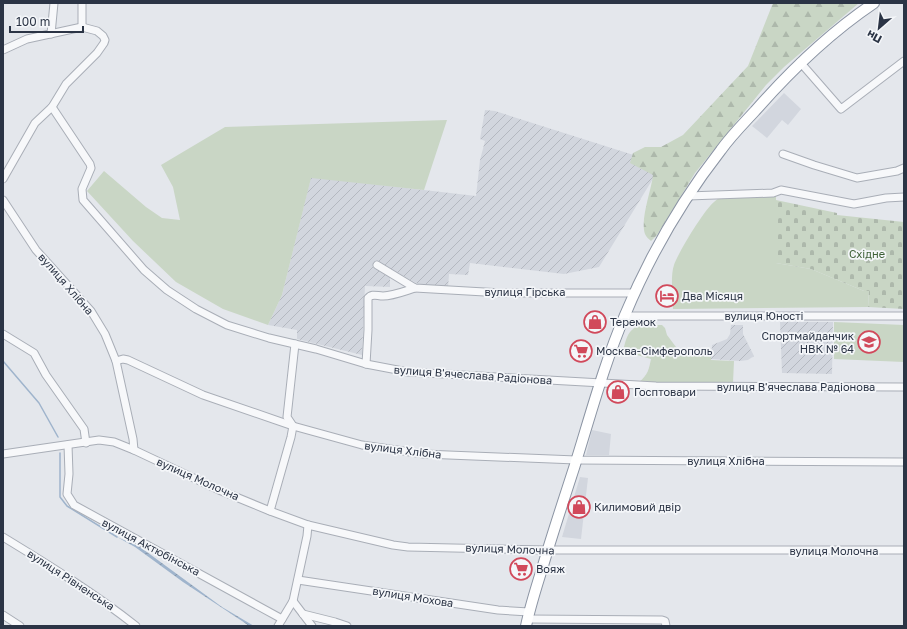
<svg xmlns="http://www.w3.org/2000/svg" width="907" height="629" font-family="'Golos Text',sans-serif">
<defs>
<pattern id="industrial-furrows" width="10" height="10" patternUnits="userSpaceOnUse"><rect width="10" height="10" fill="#d2d6de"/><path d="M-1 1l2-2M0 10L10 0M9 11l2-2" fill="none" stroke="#b4b8c0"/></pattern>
<pattern id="forest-firs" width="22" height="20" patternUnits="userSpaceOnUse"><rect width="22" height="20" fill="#c9d6c5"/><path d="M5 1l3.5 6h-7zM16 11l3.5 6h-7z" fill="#adb8ab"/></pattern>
<pattern id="cemetery-stones" width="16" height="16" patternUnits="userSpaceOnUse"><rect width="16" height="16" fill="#c9d6c5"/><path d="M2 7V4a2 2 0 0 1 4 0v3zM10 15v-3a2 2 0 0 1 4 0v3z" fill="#adb8ab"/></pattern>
<pattern id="water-waves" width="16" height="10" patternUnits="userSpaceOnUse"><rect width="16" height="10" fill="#9fb4cc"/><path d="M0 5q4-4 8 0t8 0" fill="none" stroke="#8293a7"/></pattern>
</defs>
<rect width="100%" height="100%" fill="#e4e7ec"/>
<g fill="#d2d6de">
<path d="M784,93l17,16 -13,16 -6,-5 -15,18 -15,-12z"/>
<path d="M592,430l19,4 -2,21h-23z"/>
<path d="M580,477l8,1 -7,61 -19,-2z"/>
</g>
<g fill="url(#industrial-furrows)">
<path d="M485,110l10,1 167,53 -63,103 -35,7 -94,-11 -2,12 -19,-1 -1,14 -30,-4 -38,-21 -7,-1v5l17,10v10l-25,-1 -3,69 -65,-16v-9l-29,-5 14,-30 29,-118 165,19 4,-36 5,-19 -5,-2z"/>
<path d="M780,322h53l-1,52 -50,-1z"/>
<path d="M731,325h12v9l11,22 -6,4 -8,1 -29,-2 1,-14 15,-6 3,-5z"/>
</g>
<g fill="#c9d6c5">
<path d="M447,120l-23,70 -113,-12 -29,117 -14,30 -45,-16 -47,-27 -43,-41 -46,-50 17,-20 42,36 16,11 18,2 -7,-33 -12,-22 64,-38z"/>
<path d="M728,196h48v67l35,6 53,22h5l-1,16 -195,2c0,-13 -3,-32 1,-44 4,-12 30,-55 40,-63 4,-4 8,-5 14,-6z"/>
<path d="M834,322l70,3v37l-70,-3z"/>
<path d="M640,325h22l3,3 2,7 12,16 32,2v7l23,1 -1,22 -76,1 -18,-2c9,-7 10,-13 12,-23l-28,-8c3,-11 4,-21 17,-26z"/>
</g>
<path fill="url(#forest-firs)" d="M773,3h86l-75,64 -18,18 -71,88 -38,62 -6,6c-2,-2 -5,-4 -6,-7 -5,-15 6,-42 8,-59l-23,-12 3,-10 12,-6h16l22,-12 65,-69z"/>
<path fill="url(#cemetery-stones)" d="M776,200l61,13v2l67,7v87l-36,-2 1,-16h-5l-53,-22 -35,-6z"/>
<path fill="url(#water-waves)" d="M117,537l23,10 82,60 32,19h-5l-7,-5 -59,-39 -48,-35z"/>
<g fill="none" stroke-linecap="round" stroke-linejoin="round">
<g stroke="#9fb4cc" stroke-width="1.5">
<path d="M3,361l36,42 19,34"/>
<path d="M60,453v44l7,9 50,31"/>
</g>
<g stroke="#a9aeb7" stroke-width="9">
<g id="minor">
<path d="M82,27v-24"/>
<path d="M51,34l3,-31"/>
<path d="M3,50l24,-11 55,-12 15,4 6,5 2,4 -1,3 -7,10 -31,31 -14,23 -17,16 -32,56"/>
<path d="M800,62l41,47 63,-48"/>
<path d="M52,107l38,57 1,4 -9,21 1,11 61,70 23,20 29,19 31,16 42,13 47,11 50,15 42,8 248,14 248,1"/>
<path d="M783,154l31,11 43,13 40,-7 7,-3"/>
<path d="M688,196l85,-3 8,-3 73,14 32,-6 18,-1"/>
<path d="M3,200l33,50 55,61 14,23 11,27 17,78 1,11"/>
<path d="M377,265l38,23 87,5h132"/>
<path d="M624,316h280"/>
<path d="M3,334l31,19 12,22 38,54 2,14"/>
<path d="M116,361l7,-2 5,1 75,35 90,31 69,19 62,9 152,6 328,2"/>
<path d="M366,364l2,-34v-32c4,-5 9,-2 15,-2 10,0 22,-5 32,-8"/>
<path d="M68,445l1,29 -2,20 7,11 208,114"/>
<path d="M3,454l96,-14 15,2 20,8 85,40 51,21 38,14 85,20 15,2 139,3h357"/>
<path d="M270,511l21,-74 2,-11 -6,-9 8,-73"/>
<path d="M3,537c46,28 91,56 133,89"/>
<path d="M298,580l200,30 31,2"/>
<path d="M293,601l19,25"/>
<path d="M303,614l32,8 12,4"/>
<path d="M3,615l17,11"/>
<path d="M528,619l134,1 3,1 1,5"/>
<path d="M278,626l15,-25 14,-65 1,-11"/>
</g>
</g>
<g stroke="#8b94a3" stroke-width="12">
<path id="highway" d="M526,626c4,-19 10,-38 16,-57 10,-34 21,-67 32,-101 16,-51 30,-104 51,-153 24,-58 57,-115 96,-165 10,-14 22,-26 34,-39 36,-41 73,-77 119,-108"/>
</g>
<use href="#minor" stroke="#f7f8fa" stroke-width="7"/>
<use href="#highway" stroke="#fff" stroke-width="10"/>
</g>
<defs>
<g id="hotel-ring" transform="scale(1.15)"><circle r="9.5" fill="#f4f6f9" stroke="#d1495b" stroke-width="1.5"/><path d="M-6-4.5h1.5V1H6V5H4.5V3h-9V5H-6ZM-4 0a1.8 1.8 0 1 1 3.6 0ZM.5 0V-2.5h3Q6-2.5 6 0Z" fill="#d1495b"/></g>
<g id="shop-ring" transform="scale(1.15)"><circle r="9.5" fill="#f4f6f9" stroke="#d1495b" stroke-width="1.5"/><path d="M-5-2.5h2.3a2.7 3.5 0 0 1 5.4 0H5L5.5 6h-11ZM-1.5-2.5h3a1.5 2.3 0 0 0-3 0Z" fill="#d1495b"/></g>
<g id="school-ring" transform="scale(1.15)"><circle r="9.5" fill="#f4f6f9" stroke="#d1495b" stroke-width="1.5"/><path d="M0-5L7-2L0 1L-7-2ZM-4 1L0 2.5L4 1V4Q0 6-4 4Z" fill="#d1495b"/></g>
<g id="supermarket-ring" transform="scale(1.15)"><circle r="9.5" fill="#f4f6f9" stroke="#d1495b" stroke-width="1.5"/><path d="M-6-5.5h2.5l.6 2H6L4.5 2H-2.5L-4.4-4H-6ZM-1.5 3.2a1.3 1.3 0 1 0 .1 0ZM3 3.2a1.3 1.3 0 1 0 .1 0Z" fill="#d1495b"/></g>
</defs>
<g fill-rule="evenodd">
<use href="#hotel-ring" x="667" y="296"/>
<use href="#shop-ring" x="595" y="322"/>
<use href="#school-ring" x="869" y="342"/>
<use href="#supermarket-ring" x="581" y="351"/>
<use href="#shop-ring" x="618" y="392"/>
<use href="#shop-ring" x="579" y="507"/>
<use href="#supermarket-ring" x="521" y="569"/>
</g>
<g text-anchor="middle" stroke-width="3.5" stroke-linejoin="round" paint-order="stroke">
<g font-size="11" fill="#3f6138" stroke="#f4f6f9">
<text x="867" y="258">Східне</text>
</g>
<g font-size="11" fill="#2b3445" stroke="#f4f6f9">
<text transform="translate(66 284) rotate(49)" y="4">вулиця Хлібна</text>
<text x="525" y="296">вулиця Гірська</text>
<text x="764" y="320">вулиця Юності</text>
<text transform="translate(473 375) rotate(4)" y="4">вулиця В'ячеслава Радіонова</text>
<text x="796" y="391">вулиця В'ячеслава Радіонова</text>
<text transform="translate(403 450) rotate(7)" y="4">вулиця Хлібна</text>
<text x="726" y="465">вулиця Хлібна</text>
<text transform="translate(198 479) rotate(24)" y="4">вулиця Молочна</text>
<text transform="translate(151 547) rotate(28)" y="4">вулиця Актюбінська</text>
<text transform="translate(510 549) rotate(2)" y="4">вулиця Молочна</text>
<text x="834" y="555">вулиця Молочна</text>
<text transform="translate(71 580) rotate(33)" y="4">вулиця Рівненська</text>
<text transform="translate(413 597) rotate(9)" y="4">вулиця Мохова</text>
</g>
<g font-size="11" fill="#2b3445" stroke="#f4f6f9" text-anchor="start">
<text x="682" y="300">Два Місяця</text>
<text x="610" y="326">Теремок</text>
<text x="854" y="340" text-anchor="end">Спортмайданчик<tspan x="854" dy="13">НВК № 64</tspan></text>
<text x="596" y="355">Москва-Сімферополь</text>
<text x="634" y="396">Госптовари</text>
<text x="594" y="511">Килимовий двір</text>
<text x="536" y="573">Вояж</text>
</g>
</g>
<rect width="907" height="629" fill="none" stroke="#2b3445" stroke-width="8"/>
<g transform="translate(879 28) rotate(208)" stroke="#f4f6f9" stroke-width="3" paint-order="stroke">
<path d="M0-3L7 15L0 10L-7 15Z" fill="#2b3445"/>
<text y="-6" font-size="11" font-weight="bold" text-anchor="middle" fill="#2b3445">Пн</text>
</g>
<path d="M10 26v6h73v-6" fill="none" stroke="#2b3445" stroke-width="2"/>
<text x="16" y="26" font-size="12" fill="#2b3445" stroke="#f4f6f9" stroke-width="3" paint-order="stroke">100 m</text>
</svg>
